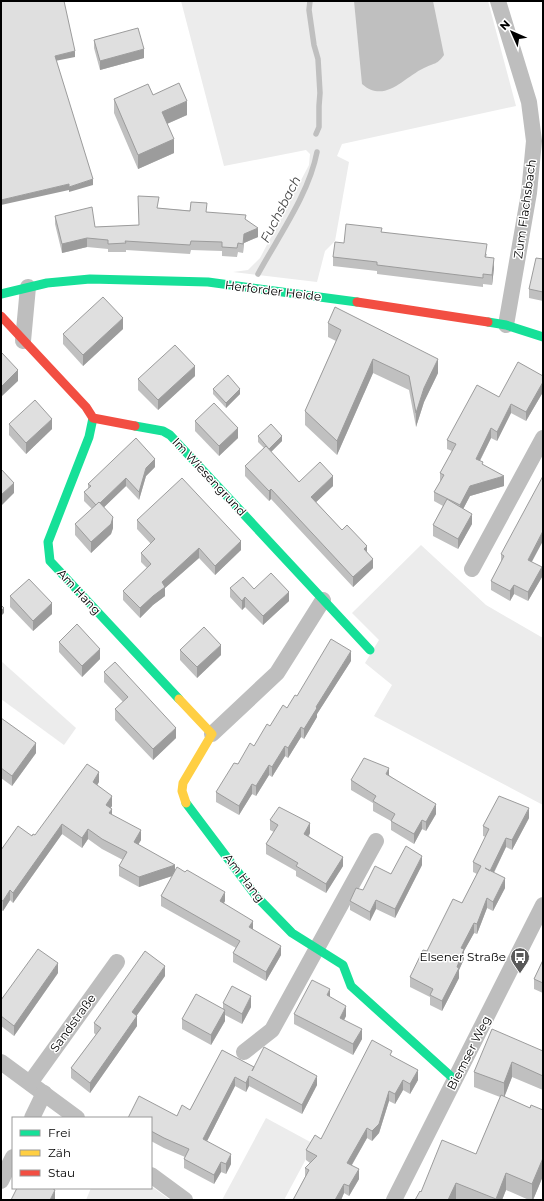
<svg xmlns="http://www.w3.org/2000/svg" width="544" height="1201" font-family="Montserrat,sans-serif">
<rect width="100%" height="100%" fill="#fff"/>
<g fill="#ececec">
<path d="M181,1h307l28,105 -174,38 -5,12 12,6 -14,79 -10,10 -8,31 -84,-10 15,-2 12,-12 49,-93 1,-11 -4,-4 -82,16z"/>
<path d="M421,545l65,60 57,33v167l-169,-89 18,-31 -27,-22 14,-23 -27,-27z"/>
<path d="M1,661l75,67 -12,17 -63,-46z"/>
<path d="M266,1118l48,26 -30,56h-62z"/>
<path d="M151,1186l19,14h-84l5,-12h60z"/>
</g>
<path fill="#bfbfbf" d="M354,1h79l11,54c-7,10 -10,8 -20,13 -21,10 -39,36 -62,16z"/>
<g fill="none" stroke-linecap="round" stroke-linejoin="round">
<g stroke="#bfbfbf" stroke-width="5.5">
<path d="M310,1l-1,9 5,35 4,14 2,34 -1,13v21l-3,7"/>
<path d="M258,274c20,-37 51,-80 59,-122"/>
</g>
<g stroke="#bebebe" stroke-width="16">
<path d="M498,1l31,101 5,39 -5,52 -23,132"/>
<path d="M23,341l5,-54"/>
<path d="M472,569l71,-131"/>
<path d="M212,734l65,-61 46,-73"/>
<path d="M244,1052l28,-22 104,-189"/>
<path d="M1,1062l76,56"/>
<path d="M30,1083l87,-121"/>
<path d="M32,1118l12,-25"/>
<path d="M151,1175l34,25"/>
<path d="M1,1181l12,-24"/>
<path d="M394,1200l149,-295"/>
</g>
<g stroke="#16e098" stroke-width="9">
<path d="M1,294l46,-11 43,-4 118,3 149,20"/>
<path d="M488,322l18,3 37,12"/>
<path d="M93,418l-4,19 -41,105 2,19 129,138"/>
<path d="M135,426l28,5 7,4 200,215"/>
<path d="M186,803l70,93 36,37 51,32 8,21 104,94"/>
</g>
<path stroke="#ffcf43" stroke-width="9" d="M179,699l33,35 -29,49 -1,8 4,12"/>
<g stroke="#f24e42" stroke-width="9">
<path d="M357,302l131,20"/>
<path d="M1,316l85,91 7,11 42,8"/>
</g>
</g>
<g fill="#c0c0c0">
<path d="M94,40l50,18 -44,12 -6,-22z"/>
<path d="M153,95l34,20 -20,9 7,29 -36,16 -24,-56v-14z"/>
<path d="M158,208l49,4 39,8 12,17 -14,6 -1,10 -5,-1 -1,5 -15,-1v-5l-31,-1 -1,4 -64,-4v2h-18v-3l-21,-2 -25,6 -7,-29v-8l40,11 44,-2z"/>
<path d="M382,232l105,22 -1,3 8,11 -2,17 -9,-1v3l-106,-13v-3l-44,-5v-9l11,-14z"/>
<path d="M543,259v42l-14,-3v-9z"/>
<path d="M328,323l110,50 -14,29 -8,25 -7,-37 -36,-17 -36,82 -32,-30v-14l31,-70 -8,-4z"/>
<path d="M123,329l-40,37 -20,-22v-10z"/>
<path d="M195,376l-37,34 -20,-20v-11z"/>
<path d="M543,376v16l-17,29 -15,-8 -14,28 -6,-3 -11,23 3,4 21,21 -34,10 -7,13 9,15 -14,25 -25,-13v-11l10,-19 -9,-5v-9l6,-10v-9l12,-22 -5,-2v-9l52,-43z"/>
<path d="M213,389l27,5 -14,14 -13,-14z"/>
<path d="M195,421l43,17 -19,18 -24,-25z"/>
<path d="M9,424l43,5 -26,25 -17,-19z"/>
<path d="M258,436l24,5 -11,11 28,30 34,4 -17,16 26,28 25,22 6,16 -20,19 -82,-88 -2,2 -24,-25v-10l19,-18 -6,-6z"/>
<path d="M155,467l-9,9 -7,24 -13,-14 -22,21 9,21 -2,6 -20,19 -16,-18v-11l17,-15 -8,-8v-9l4,-3v-5z"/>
<path d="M137,520l104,30 -26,25 -16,-17 -34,30v8l-12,9 -13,13 -17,-18v-9l24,-23 -6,-6v-9l10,-9 -14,-15z"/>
<path d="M501,554l31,8 10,15 -14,24 -14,-7 -4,7 -19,-11v-9l10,-19z"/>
<path d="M230,588l24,1 35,12 -26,24 -18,-18 -3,3 -12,-13z"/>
<path d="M10,596l42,18 -19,17 -23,-24z"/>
<path d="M59,642l41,17 -18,18 -23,-25z"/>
<path d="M180,650l41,5 -24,23 -17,-18z"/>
<path d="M351,661l-34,53v3l-13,22 -3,-2 -13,21 -3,-2 -13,21 -3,-2 -13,21 -4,-2 -13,21 -23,-13v-10l22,-28 16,-18 16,-20 17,-18 10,-12z"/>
<path d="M104,672l72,66 -23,22 -38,-40v-11l8,-7 -19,-20z"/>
<path d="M1,718l35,35 -24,33 -11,-8z"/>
<path d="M389,775l47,39 -10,17 -4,-2 -8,15 -23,-14v-9l-18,-10v-8l-22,-13v-10z"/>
<path d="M99,782l-2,3 15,21 -2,2 2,7 29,25 -3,4 37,27 50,30 -2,3 58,51 -15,26 -33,-19v-9l3,-5 -75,-42v-10l11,-20 -33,11 -20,-11v-10l4,-6 -21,-11 -14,-10 -6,9 -20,-14 -49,69 -3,-3 -7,11 -2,-1v-60l34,-15z"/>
<path d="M529,818l-17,32 -6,-3 -12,26 11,15 -12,23 -6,-3 -10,26 -3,-1 -10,18v8l-5,11v8l-17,33 -12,-6v-8l-20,-10v-10l17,-26 35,-48 15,-29 -4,-2v-10l13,-25 -3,-1v-10z"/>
<path d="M270,820l40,13 -1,3 34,30 -17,27 -30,-17v-5l-30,-17v-10l8,-12 -4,-2z"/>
<path d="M422,865l-27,53 -19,-9 -6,12 -20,-11v-9l13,-11 28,-16z"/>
<path d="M543,960v33l-9,-4v-10z"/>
<path d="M58,973l-44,63 -13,-10v-26z"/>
<path d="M165,976l-28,39v11l-47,67 -19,-15v-10l25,-33 -2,-2v-10z"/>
<path d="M330,997l16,19 -2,4 18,19 -9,16 -59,-31v-10z"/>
<path d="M223,1003l28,4 -9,17 -17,-9v6l-14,24 -29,-16v-10l41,-10z"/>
<path d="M222,1050l32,17 63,18 -15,29 -53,-28 -3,6 -11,-6 -28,55 24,23 -5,10 -5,-2 -7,12 -30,-16v-9l1,-2 -21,-9 -13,-7v-23l26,-2 13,-6z"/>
<path d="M543,1051v39l-31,-13 -8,20 26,11 13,2v66l-10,24h-4l-23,-10 -4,10h-87l6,-8 55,-38 24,-57 -26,-10v-15z"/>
<path d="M392,1056l26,24 -8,14 -7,-4 -8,14 -6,-3 -10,32 -7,8 -5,-3 -15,27 7,14 -10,17 -5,-3 -3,7h-48l12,-23v-9l5,-5 -4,-3v-10l15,-11z"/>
</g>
<g fill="#9c9c9c">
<path d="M144,49v9l-44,12v-9z"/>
<path d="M75,51v6l-20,4v-5z"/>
<path d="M187,101v14l-25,11v-14z"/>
<path d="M174,139v14l-36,16v-14z"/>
<path d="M93,179v6l-24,7v-5z"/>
<path d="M69,184v6l-68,15v-5z"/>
<path d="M258,228v9l-14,6 -1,10 1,-19z"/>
<path d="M87,238v9l-25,6v-9z"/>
<path d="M494,258v10l-2,17v-10z"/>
<path d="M123,318v11l-40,37v-11z"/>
<path d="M373,359v14l-36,82v-14z"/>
<path d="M438,359v14l-14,29 -8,25v-14l8,-25z"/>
<path d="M195,366v10l-37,34v-10z"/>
<path d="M18,370v11l-17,16v-10z"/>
<path d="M543,382v10l-17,29v-9z"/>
<path d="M240,389v5l-14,14v-5z"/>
<path d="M511,404v9l-14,28v-9z"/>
<path d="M52,419v10l-26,25v-11z"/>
<path d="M238,428v10l-19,18v-10z"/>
<path d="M491,428v10l-15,30v-9z"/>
<path d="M282,436v5l-13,13v-5z"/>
<path d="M155,459v8l-9,9 -7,24v-8l7,-24z"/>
<path d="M333,476v10l-22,21v-10z"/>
<path d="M504,476v10l-34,10 -10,19v-10l10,-19z"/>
<path d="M126,478v8l-29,28v-8z"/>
<path d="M14,483v10l-13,13v-11z"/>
<path d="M271,489v10l-2,2v-10z"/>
<path d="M472,514v10l-14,25v-10z"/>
<path d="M113,517v11l-2,6 -20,19v-11z"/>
<path d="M543,531v10l-15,28v-9z"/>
<path d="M241,541v9l-26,25v-9z"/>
<path d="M367,546v10l-3,-7z"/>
<path d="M199,548v10l-34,30v8l-12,9 -13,13v-10l22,-26z"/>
<path d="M373,559v9l-20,19v-10z"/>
<path d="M542,567v10l-14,24v-9z"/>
<path d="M514,585v9l-4,7v-10z"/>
<path d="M289,592v9l-26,24v-9z"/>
<path d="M245,597v10l-3,3v-9z"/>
<path d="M52,603v11l-19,17v-10z"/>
<path d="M4,608v5l-3,3v-5z"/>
<path d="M221,645v10l-24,23v-11z"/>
<path d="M100,649v10l-18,18v-11z"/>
<path d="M351,651v10l-34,53v3l-13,22v-10l12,-22z"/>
<path d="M301,727v10l-13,21v-10z"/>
<path d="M176,728v10l-23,22v-11z"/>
<path d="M36,743v10l-24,33v-10z"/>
<path d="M285,746v10l-13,21v-10z"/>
<path d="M269,765v10l-13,21v-10z"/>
<path d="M389,768v10l-3,-4z"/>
<path d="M99,772v10l-6,10v-10z"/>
<path d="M252,784v10l-13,21v-9z"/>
<path d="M112,796v10l-6,9v-10z"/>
<path d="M436,804v10l-10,17v-9z"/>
<path d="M529,808v10l-17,32v-10z"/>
<path d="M112,809v10l-3,-6z"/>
<path d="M422,820v9l-8,15v-10z"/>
<path d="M310,823v10l-6,10v-9z"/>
<path d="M62,824v10l-49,69v-10z"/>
<path d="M88,829v10l-6,9v-10z"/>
<path d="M141,830v10l-7,12v-10z"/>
<path d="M506,838v9l-16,33v-9z"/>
<path d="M422,856v9l-27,53v-9z"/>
<path d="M343,857v9l-17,27v-9z"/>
<path d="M175,865v10l-36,12v-10z"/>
<path d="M505,878v10l-12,23v-9z"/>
<path d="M10,890v10l-7,11v-10z"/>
<path d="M225,892v9l-5,10v-10z"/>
<path d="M487,898v10l-10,26v-10z"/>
<path d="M376,900v9l-6,12v-9z"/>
<path d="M253,921v9l-4,-3z"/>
<path d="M474,923v10l-10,18v8l-5,11v8l-17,33v-10l15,-34 4,-19z"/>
<path d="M281,946v9l-15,26v-9z"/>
<path d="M58,963v10l-44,63v-10z"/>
<path d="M165,966v10l-33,46v-10z"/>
<path d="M330,989v11l-3,-5z"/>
<path d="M251,996v11l-9,17v-10z"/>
<path d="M346,1006v10l-6,12v-10z"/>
<path d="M225,1010v11l-14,24v-10z"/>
<path d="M137,1016v10l-47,67v-10z"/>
<path d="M362,1029v10l-9,16v-11z"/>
<path d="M512,1062v15l-8,21v-15z"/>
<path d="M418,1070v10l-8,14v-10z"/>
<path d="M249,1076v10l-3,6v-9z"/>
<path d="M317,1076v9l-15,29v-9z"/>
<path d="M235,1077v9l-32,63v-10z"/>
<path d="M403,1080v10l-8,14v-10z"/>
<path d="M389,1091v10l-10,32 -7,8v-10z"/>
<path d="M367,1128v10l-20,35v-10z"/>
<path d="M231,1154v10l-5,10v-10z"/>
<path d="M543,1158v18l-10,24h-1v-16z"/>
<path d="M221,1162v10l-7,12v-9z"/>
<path d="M359,1169v10l-10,17v-10z"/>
<path d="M506,1173v17l-4,10h-6v-1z"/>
<path d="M456,1183v17h-8z"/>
<path d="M344,1184v9l-3,7h-6z"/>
<path d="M55,1190v10h-5z"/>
</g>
<g fill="#dfdfdf" stroke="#9c9c9c">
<path d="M1,1h63l11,50 -20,5 38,123 -24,8v-3l-68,16z"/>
<path d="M138,28l6,21 -44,12 -6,-21z"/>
<path d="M179,83l8,18 -25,11 12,27 -36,16 -24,-56 34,-15 5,11z"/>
<path d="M138,196l21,1 -2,11 33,3 1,-9 16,1 -1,9 40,3 -1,4 13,9 -14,6 -1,10 -5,-1 -1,5 -15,-1v-5l-31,-1 -1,4 -65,-4 1,2 -18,1v-4l-21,-2 -25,6 -7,-28 37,-9 3,20 44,-2z"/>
<path d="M346,224l36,4 -1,4 106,12 -2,13 9,1 -2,17 -9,-1v4l-106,-13v-3l-44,-5 2,-15 9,1z"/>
<path d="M536,258l7,1v33l-14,-3z"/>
<path d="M103,297l20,21 -40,37 -20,-21z"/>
<path d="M335,307l103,52 -14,29 -8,25 -7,-37 -36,-17 -36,82 -32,-30 36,-81 -13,-7z"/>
<path d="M175,345l20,21 -37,34 -20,-21z"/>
<path d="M1,353h1l16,17 -17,17z"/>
<path d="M518,362l25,14v6l-17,30 -15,-8 -14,28 -6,-4 -15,31 7,3 -1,2 22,12 -34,10 -10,19 -26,-13 10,-17 -4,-2 16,-29 -9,-4 30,-55 22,12z"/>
<path d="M228,375l12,14 -14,14 -13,-14z"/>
<path d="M35,400l17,19 -26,24 -17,-19z"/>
<path d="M214,403l24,25 -19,18 -24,-25z"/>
<path d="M271,424l11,12 -13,13 -11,-13z"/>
<path d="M136,438l19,21 -9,9 -7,24 -13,-14 -26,25 -1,-1 -3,3 -12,-13 7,-6 -3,-2z"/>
<path d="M266,446l33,36 21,-20 13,14 -22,21 31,33 5,-5 20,21 -3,3 9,10 -20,18 -82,-88 -2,2 -24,-25z"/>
<path d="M1,469l13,14 -13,12z"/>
<path d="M543,476v55l-15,29 14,7 -14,25 -14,-7 -4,6 -19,-10 13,-25 -3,-2z"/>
<path d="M182,478l59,63 -26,25 -16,-18 -37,34 3,5 -12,9 -13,12 -17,-17 28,-27 -10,-11 14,-14 -18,-19z"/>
<path d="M447,499l25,15 -14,25 -25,-14z"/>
<path d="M99,502l14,15 -2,7 -20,18 -16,-18z"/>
<path d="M271,573l18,19 -26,24 -18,-19 -3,4 -12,-13 13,-11 11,12z"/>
<path d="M29,579l23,24 -19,18 -23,-25z"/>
<path d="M1,605l3,3 -3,3z"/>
<path d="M77,624l23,25 -18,17 -23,-24z"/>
<path d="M204,627l17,18 -24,22 -17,-17z"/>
<path d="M331,639l20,12 -35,56 1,1 -13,21 -3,-2 -13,21 -3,-2 -13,21 -3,-2 -13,21 -4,-2 -13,22 -23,-14 18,-29 4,1 12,-21 4,3 13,-22 3,2 13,-21 4,3 8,-13 2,1z"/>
<path d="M115,662l61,66 -23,21 -38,-40 13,-12 -24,-25z"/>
<path d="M1,718l35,25 -24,33 -11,-8z"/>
<path d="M364,758l25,10 -3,6 50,30 -10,18 -4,-2 -8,14 -23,-13 4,-7 -22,-13 3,-5 -25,-16z"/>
<path d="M87,764l12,8 -6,10 19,14 -6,9 6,4 -3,4 32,17 -7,12 41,23 -36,12 -20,-11 8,-14 -25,-13 -14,-10 -6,9 -20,-14 -49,69 -3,-3 -7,11 -2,-1v-50l17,-24 14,10 1,-2 2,1z"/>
<path d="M499,796l30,12 -17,32 -6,-2 -16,33 -5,-3 20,10 -12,24 -6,-4 -10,26 -3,-1 -13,25 3,1 -7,18 2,1 -17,33 -12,-6 3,-6 -23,-12 13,-27 4,1 26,-52 9,4 19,-37 -8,-4 16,-33 -6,-3z"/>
<path d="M279,807l31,16 -6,11 39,23 -17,27 -30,-18 2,-3 -32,-19 12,-19 -8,-5z"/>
<path d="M406,846l16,10 -27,53 -19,-9 -6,12 -20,-11 6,-13 7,2 12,-24 16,8z"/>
<path d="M177,867l8,5 2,-2 38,22 -5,9 33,20 -4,6 32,19 -15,26 -33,-19 7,-12 -79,-45z"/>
<path d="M38,949l20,14 -44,63 -13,-10v-16z"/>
<path d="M145,951l20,15 -33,46 5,4 -47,67 -19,-15 30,-40 -7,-5z"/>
<path d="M543,960v23l-9,-4z"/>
<path d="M312,980l18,9 -3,6 19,11 -6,12 22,11 -9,15 -59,-30z"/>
<path d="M232,986l19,10 -9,18 -19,-11z"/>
<path d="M196,994l29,16 -14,25 -29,-16z"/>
<path d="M492,1029l51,22v25l-31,-14 -8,21 -30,-11z"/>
<path d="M372,1040l20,11 -2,4 28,15 -8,14 -7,-4 -8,14 -6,-3 -10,33 -7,7 -5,-3 -20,35 12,6 -10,17 -5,-2 -9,16h-42l16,-30 -4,-2 12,-12 -11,-6 9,-15 6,4z"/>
<path d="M264,1047l53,29 -15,29 -53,-29 -3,7 -11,-6 -32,62 28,15 -5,10 -5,-2 -7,13 -30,-16 5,-10 -25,-11 -13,-7v-13h-23l11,-22 38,20 5,-11 8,5 32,-60 32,17 -2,4z"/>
<path d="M501,1095l29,13 1,-3 12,5v48l-11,26 -26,-11 -10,26 -40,-16 -8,17h-33l5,-9 1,1 21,-52 34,14z"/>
<path d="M17,1188h35l3,2 -5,10h-39z"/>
</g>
<defs>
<g id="bus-pin" transform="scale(1)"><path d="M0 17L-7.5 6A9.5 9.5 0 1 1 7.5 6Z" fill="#595959" stroke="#fff"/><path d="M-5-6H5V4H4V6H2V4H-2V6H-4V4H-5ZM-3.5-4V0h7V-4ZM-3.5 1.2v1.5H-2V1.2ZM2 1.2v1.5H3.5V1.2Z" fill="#fff"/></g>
</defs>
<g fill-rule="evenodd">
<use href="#bus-pin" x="520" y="957"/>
</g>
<g text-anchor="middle" stroke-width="3" stroke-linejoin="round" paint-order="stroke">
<g font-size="12" fill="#000" stroke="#fff">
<text transform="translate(525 209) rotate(-82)" y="4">Zum Flachsbach</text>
<text transform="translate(273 291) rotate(7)" y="4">Herforder Heide</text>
<text transform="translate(209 477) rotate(47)" y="4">Im Wiesengrund</text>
<text transform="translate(79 592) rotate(47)" y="4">Am Hang</text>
<text transform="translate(244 878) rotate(52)" y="4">Am Hang</text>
<text transform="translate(73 1023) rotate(-54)" y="4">Sandstraße</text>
<text transform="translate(469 1053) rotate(-63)" y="4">Biemser Weg</text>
</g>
<g font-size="12" fill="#000" stroke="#fff" text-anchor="end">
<text x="506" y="961">Elsener Straße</text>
</g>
<g font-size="13" font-style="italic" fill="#444" stroke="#fff">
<text transform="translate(280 209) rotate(-63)" y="5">Fuchsbach</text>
</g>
</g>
<rect width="544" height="1201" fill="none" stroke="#000000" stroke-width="4"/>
<rect x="12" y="1117" width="140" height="72" fill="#ffffff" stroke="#999999"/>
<rect x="20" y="1130" width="20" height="6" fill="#16e098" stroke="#999999"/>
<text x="48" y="1137" font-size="12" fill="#000000">Frei</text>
<rect x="20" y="1150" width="20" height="6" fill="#ffcf43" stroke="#999999"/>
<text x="48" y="1157" font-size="12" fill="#000000">Zäh</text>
<rect x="20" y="1170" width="20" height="6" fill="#f24e42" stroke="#999999"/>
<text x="48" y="1177" font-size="12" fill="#000000">Stau</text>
<g transform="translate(512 32) rotate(315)" stroke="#ffffff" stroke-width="3" paint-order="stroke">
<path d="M0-3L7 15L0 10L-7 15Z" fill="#000000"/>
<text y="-6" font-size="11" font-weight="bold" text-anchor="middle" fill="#000000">N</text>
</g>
</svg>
